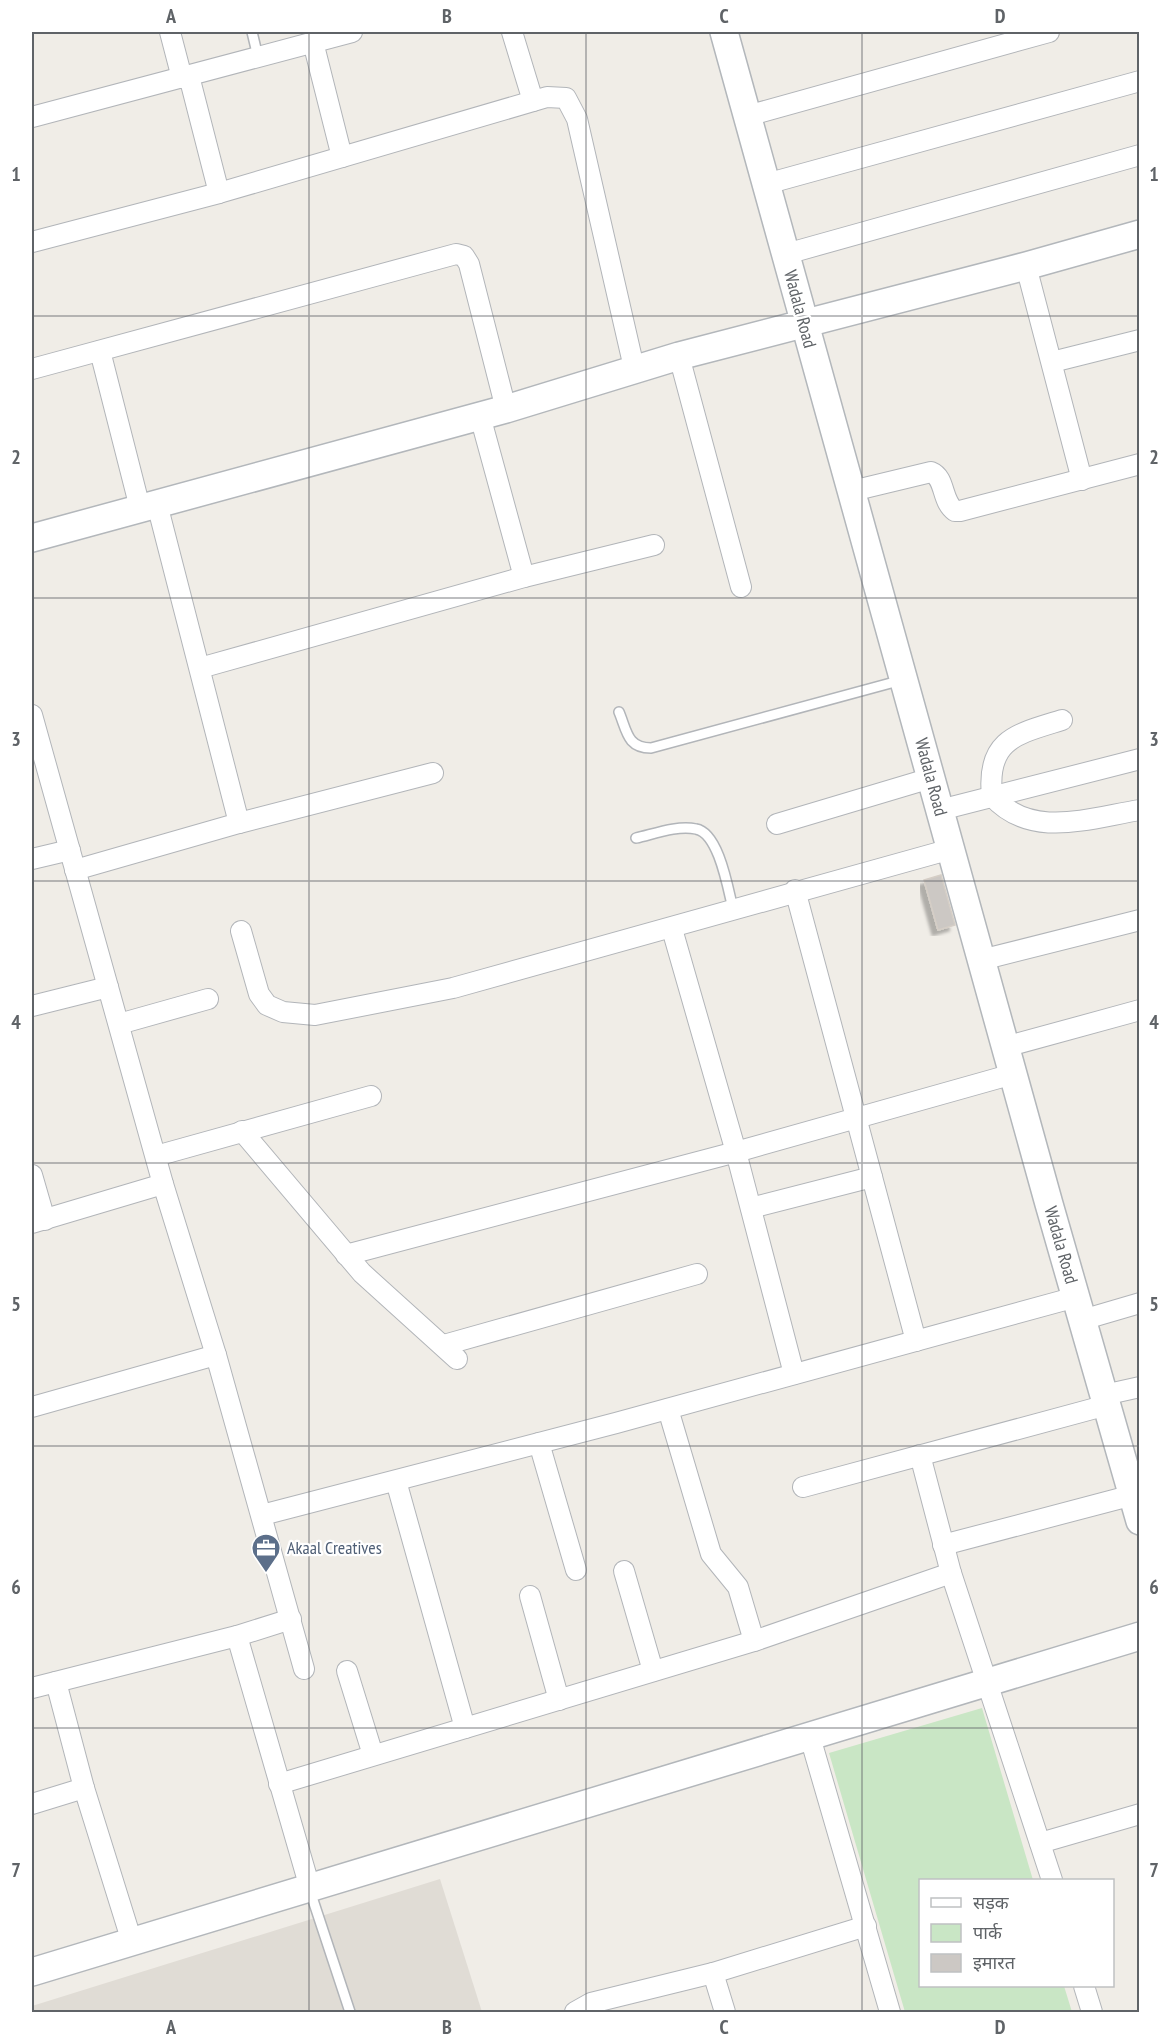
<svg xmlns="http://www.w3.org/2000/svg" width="1171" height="2044" font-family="'PT Sans Narrow','Noto Sans Devanagari',sans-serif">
<defs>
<filter id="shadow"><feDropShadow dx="-5.5" dy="5.5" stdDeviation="1.5" flood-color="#0004"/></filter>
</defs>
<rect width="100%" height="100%" fill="#f0ede7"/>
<path fill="#e0dcd5" d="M440,1879l42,133h-450v-6z"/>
<path fill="#c9e6c5" d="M982,1708l51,172h-113v106h144l8,26h-167l-76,-259z"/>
<path fill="#ccc8c4" stroke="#d5cec6" stroke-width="1.5" filter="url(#shadow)" d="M941,875l14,50 -17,5 -14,-50z"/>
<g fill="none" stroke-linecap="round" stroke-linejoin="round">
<g stroke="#b2b5b9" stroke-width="12">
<g id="lane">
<path d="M252,32l6,25"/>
<path d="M619,712c8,19 8,36 32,36l251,-68"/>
<path d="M636,838c18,-4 41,-13 60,-9 23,4 32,60 37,80"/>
<path d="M310,1891l40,121"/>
</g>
</g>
<g stroke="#b2b5b9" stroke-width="22">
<g id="street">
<path d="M170,32l12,46"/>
<path d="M512,32l21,69"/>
<path d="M313,42l29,115"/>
<path d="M189,76l30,117"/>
<path d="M747,116l302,-84"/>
<path d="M32,117l320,-85"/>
<path d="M766,184l374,-103"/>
<path d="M32,242l187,-49 328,-96 19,1 11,21 58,253"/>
<path d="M786,254l354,-99"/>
<path d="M1026,266l56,214"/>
<path d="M100,351l40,157"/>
<path d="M679,356l62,231"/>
<path d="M1052,362l88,-22"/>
<path d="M32,369l424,-115 8,2 5,8 37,145"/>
<path d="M480,416l44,161"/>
<path d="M852,491l79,-19c15,6 10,29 24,39h5l180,-47"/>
<path d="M157,504l82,319"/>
<path d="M200,668l324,-91 130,-32"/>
<path d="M32,715l131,469 53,171 88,314"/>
<path d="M1062,720c-45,14 -76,19 -70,76 39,44 97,22 148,14"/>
<path d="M940,810l200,-51"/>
<path d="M777,824l154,-46"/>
<path d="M32,859l38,-9"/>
<path d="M75,870l164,-47 194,-50"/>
<path d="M795,890l121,451"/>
<path d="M672,929l64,223 58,222"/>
<path d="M241,931l18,63 8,11 16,7 32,3 138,-27 498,-139"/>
<path d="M981,960l159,-40"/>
<path d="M32,1006l76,-19"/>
<path d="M119,1024l89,-25"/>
<path d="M1005,1047l135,-37"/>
<path d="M242,1131l120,142 95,86"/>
<path d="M156,1156l215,-60"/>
<path d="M32,1175l13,45"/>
<path d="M751,1208l121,-31"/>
<path d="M32,1223l131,-39"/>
<path d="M346,1255l390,-103 277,-78"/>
<path d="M1082,1320l58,-17"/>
<path d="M444,1345l253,-71"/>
<path d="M1104,1395l36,-8"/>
<path d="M32,1407l184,-52"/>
<path d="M668,1409l43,145 27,33 16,54"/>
<path d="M539,1443l37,127"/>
<path d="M920,1455l31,118 101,307"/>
<path d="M396,1481l69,247"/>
<path d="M803,1487l304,-82"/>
<path d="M262,1515l354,-92 460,-126"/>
<path d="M943,1545l190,-50"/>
<path d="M624,1571l29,100"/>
<path d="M530,1596l29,104"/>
<path d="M237,1636l73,252"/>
<path d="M347,1671l26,84"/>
<path d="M56,1682l28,106 48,154"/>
<path d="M32,1688l205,-52 54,-17"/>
<path d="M810,1737l80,275"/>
<path d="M279,1784l475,-143 197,-68"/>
<path d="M32,1804l52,-16"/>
<path d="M1040,1843l100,-29"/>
<path d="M713,1973l12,39"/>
<path d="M1084,1986l8,26"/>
<path d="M575,2012l16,-9 122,-30 153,-47"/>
</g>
</g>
<g stroke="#b3b7bb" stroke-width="30">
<g id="secondary">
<path d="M724,32l325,1172 91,317"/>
<path d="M32,538l474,-129 173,-53 347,-90 114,-32"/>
<path d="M32,1972l1108,-336"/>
</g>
</g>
<use href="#lane" stroke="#fff" stroke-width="9"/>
<use href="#street" stroke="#fff" stroke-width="20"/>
<use href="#secondary" stroke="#fff" stroke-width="27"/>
</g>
<path fill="none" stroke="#5f6367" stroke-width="1.5" stroke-opacity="0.55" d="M309,32v1980M586,32v1980M862,32v1980M32,316h1108M32,598h1108M32,881h1108M32,1163h1108M32,1446h1108M32,1728h1108"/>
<defs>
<g id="office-pin" transform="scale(1.5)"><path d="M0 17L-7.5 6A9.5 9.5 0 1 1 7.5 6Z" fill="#5c6f8a" stroke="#fff"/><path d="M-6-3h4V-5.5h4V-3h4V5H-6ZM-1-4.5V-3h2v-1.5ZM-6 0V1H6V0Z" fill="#fff"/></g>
</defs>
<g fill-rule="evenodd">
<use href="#office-pin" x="266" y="1548"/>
</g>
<g text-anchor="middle" stroke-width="4.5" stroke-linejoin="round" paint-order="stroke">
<g font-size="18" fill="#5f6367" stroke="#fff">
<text transform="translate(800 309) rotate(75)" y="6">Wadala Road</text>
<text transform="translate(931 777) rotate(75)" y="6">Wadala Road</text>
<text transform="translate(1061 1245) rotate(74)" y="6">Wadala Road</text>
</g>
<g font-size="18" fill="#4e5e75" stroke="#fff" text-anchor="start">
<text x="287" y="1554">Akaal Creatives</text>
</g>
</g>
<rect width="1171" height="2044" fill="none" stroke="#ffffff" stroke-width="66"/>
<rect x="919" y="1879" width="195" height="108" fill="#ffffff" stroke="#bfc1c2" stroke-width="1.5"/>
<rect x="931" y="1898" width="30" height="9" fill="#ffffff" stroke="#bfc1c2" stroke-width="1.5"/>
<text x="973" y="1909" font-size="18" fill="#5f6367">सड़क</text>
<rect x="931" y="1924" width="30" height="18" fill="#c9e6c5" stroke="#bfc1c2" stroke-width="1.5"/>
<text x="973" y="1939" font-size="18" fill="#5f6367">पार्क</text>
<rect x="931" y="1954" width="30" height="18" fill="#ccc8c4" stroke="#bfc1c2" stroke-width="1.5"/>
<text x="973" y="1969" font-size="18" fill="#5f6367">इमारत</text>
<rect x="33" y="33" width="1105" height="1978" fill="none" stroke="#5f6367" stroke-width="2"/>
<g font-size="20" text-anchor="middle" font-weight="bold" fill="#5f6367">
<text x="171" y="23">A</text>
<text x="447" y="23">B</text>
<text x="724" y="23">C</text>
<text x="1000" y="23">D</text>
<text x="16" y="181">1</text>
<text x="1154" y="181">1</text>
<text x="16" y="464">2</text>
<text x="1154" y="464">2</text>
<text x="16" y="746">3</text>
<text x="1154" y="746">3</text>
<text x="16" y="1029">4</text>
<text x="1154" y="1029">4</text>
<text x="16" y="1311">5</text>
<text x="1154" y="1311">5</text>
<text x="16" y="1594">6</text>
<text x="1154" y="1594">6</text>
<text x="16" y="1877">7</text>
<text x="1154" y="1877">7</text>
<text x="171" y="2034">A</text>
<text x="447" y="2034">B</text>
<text x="724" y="2034">C</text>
<text x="1000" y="2034">D</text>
</g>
</svg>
